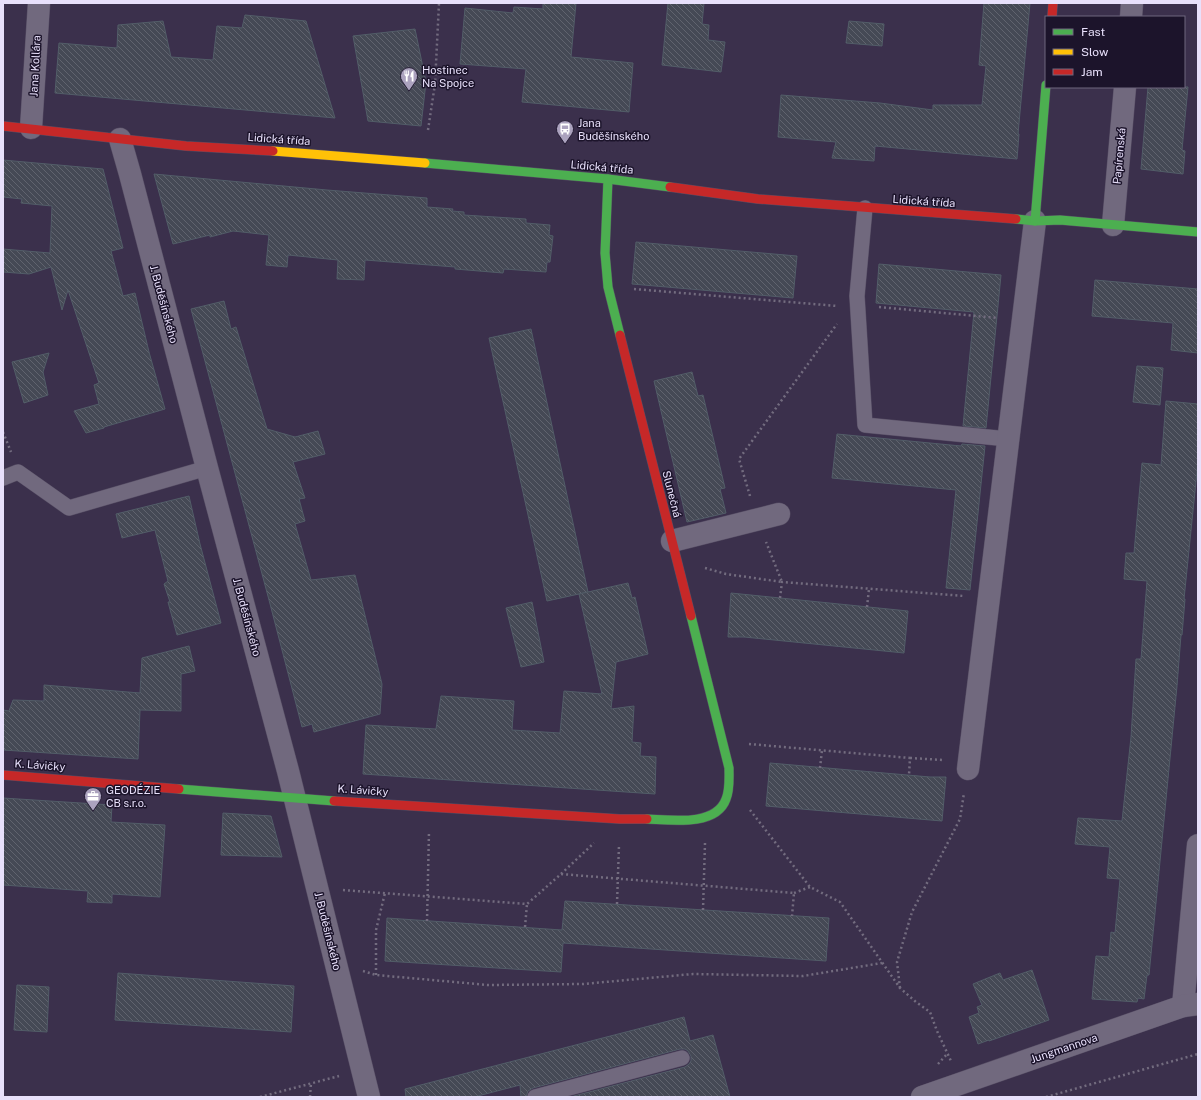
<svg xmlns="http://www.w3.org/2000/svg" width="1201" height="1100" font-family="'Public Sans',sans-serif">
<defs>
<pattern id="building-back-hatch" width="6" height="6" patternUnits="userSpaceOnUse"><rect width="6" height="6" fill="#454955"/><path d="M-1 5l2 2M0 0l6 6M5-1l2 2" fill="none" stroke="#60636e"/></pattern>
</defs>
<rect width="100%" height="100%" fill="#3b304c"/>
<g fill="url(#building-back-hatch)" stroke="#525d68">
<path d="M543,3h33l-5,54 62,6 -4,49 -107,-10 4,-33 -66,-5 5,-56 48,5 1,-6 29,2z"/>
<path d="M668,3h36l-2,21 7,1 -1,15 17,2 -4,30 -59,-7z"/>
<path d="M984,3h46l-12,131h1l-2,25 -142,-13 -1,15 -42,-3 4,-16 -58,-5 3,-42 99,8 53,7v-5h49l4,-39 -7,-1z"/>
<path d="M245,15l61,6 29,97 -280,-25 4,-50 58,5 1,-23 45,-4 8,36 42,3 4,-34 25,2z"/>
<path d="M849,21l35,3 -2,22 -36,-3z"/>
<path d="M415,29l11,53 -5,44 -53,-5 -15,-85z"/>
<path d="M1148,87h40l-6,63 3,1 -2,23 -42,-5z"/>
<path d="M3,160l100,9 20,79 -12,3 12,45 12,-3 14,59 16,57 -61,18v1l-18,5 -12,-22 25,-7 -5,-19 5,-2 -31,-93 -6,20 -11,-43 -22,7 -26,-2v-23l47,4 2,-47 -31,-3 1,-4 -19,-2z"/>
<path d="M154,174l173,16 100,8v9l26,2 -1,2 12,1v3l62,4v4l24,2 -1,10 4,1 -3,26h-3l-1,10 -42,-3 -1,4 -48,-4v-2l-90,-7 -1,20 -27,-1 1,-19 -50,-5 -1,12 -21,-2 3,-30 -36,-4 -23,6v-2l-37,9z"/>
<path d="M636,242l161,14 -4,42 -161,-14z"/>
<path d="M879,264l122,11 -15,153 -23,-2 11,-114 -98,-9z"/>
<path d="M1095,280l103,9v64l-27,-3 2,-27 -81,-7z"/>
<path d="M224,301l7,28 5,-2 31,102 28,8 23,-6 7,23 -32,8 12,36 -6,1 6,22 -10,3 16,56 44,-5 27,109 -2,30 -66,18 -2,-8 -10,3 -33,-127 -78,-291z"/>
<path d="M531,329l57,263 -41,9 -58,-263z"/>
<path d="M49,353l-6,19 5,23 -24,8 -12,-41z"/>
<path d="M1137,366l26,2 -3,37 -27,-3z"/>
<path d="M692,372l6,24 5,-1 22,93 -5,1 6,24 -39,9 -33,-141z"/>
<path d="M1166,401l32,3v58l-14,137h1l-3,36h-1l-4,51 -28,289h-2l-3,24 -6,-1 -1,4 -45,-3 4,-43 13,1 2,-25 4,1 5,-54 -13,-1 3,-31 -35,-3 3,-26 44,3 9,-84 5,-78h5l6,-78 -23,-2 2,-26h8l8,-90 19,2z"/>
<path d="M837,434l124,12 1,-2 23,2 -15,144 -24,-2 10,-98 -124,-12z"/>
<path d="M189,496l11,48 21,79 -44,12 -9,-33h2l-6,-18 4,-3 -13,-51 -33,8 -6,-24z"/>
<path d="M628,583l4,15 3,-1 13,57 -32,8 -5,47 23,-3 -2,36 9,1 -1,13 16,1 -1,37 -292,-20 3,-49 70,4 5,-33 73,5 -2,29 48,3 4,-42 38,3 -23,-100z"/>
<path d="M731,593l177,18 -4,42 -160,-16h-16z"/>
<path d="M532,602l12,60 -23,5 -15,-59z"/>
<path d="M189,646l6,25 -14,3v37l-41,-1 -2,49 -135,-9v-40l6,1 4,-11 31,1v-16l96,8 2,-35z"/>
<path d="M770,763l160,14h16l-4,44 -176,-15z"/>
<path d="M3,798l109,7 -1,17 54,3 -5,72 -48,-3v9l-25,-1 1,-11 -85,-6z"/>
<path d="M223,813l48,3 11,41 -61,-2z"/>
<path d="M565,901l264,17 -3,43 -263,-18 -2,29 -176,-11 2,-43 175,12z"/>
<path d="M1032,970l17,50 -60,21v-1l-11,4 -9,-27 10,-4 -2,-6 5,-2 -9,-21 27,-11 3,7z"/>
<path d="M118,973l176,13 -3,46 -176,-12z"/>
<path d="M17,985l32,2 -2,45 -33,-2z"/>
<path d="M684,1017l6,24 23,-6 17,62h-160l115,-30 4,-3 2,-3v-5l-3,-5 -3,-2h-5l-147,39 -5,3 -2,6h-5l-1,-12 -46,12h-68l-1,-8z"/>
</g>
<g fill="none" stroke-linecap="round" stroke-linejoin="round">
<g stroke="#564d64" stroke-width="16">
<g id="lane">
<path d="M865,208l-8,88 8,129 143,14"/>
<path d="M3,478l15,-6 51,36 138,-40"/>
<path d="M535,1097l147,-39"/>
</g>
</g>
<g stroke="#564d64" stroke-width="23">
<g id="street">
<path d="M1131,17l1,-14"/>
<path d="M31,128l8,-125"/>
<path d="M120,139l10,35 77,294 81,303 81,326"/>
<path d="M1113,225l12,-138"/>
<path d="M672,541l107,-27"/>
<path d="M968,769l67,-548"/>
<path d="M1183,1006l15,-161"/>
<path d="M922,1097l261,-91 15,-2"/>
</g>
</g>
<g stroke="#564d64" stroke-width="10">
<g id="fast">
<path d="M425,163l183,16 62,8"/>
<path d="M608,179l-3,74 3,34 12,48"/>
<path d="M1016,219l19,2 25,-1 138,12"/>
<path d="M1035,221l11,-136"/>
<path d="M179,789l155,12"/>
<path d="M647,819c23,1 69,8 79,-20 4,-9 3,-21 3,-31l-38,-152"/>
</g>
</g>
<g stroke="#564d64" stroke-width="10">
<path id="slow" d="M273,151l152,12"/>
</g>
<g stroke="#564d64" stroke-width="10">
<g id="jam">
<path d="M1052,17l1,-14"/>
<path d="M3,126l183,20 87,5"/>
<path d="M670,187l88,12 258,20"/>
<path d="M620,335l71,281"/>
<path d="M3,775l176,14"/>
<path d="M334,801l286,18h27"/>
</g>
</g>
<g stroke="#736c7f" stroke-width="2.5" stroke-dasharray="2 3" stroke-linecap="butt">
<path d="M428,130l7,-46 4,-81"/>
<path d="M634,289l203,17"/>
<path d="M879,307l119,11"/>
<path d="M3,432l8,20"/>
<path d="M750,496l-11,-37 98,-135"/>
<path d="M705,568l21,6 56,8 -16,-40"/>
<path d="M780,598l2,-16 182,14"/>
<path d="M867,607l2,-18"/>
<path d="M749,744l161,14 -1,17"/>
<path d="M910,758l33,2"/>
<path d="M820,768l2,-18"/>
<path d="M750,810l60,77 30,15 60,86 16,14 14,10 7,19 14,30"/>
<path d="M561,874l33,-31"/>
<path d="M343,890l184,14 34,-30 233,19 -2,23"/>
<path d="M794,893l16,-6"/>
<path d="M617,904l2,-59"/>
<path d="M703,910l2,-67"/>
<path d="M427,921l2,-90"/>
<path d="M525,927l2,-23"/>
<path d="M363,971l13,4 112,10 95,-1 110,-10 110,2 79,-13"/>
<path d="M376,975v-45l9,-37"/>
<path d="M900,988l-3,-26 15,-50 48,-93 4,-26"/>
<path d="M938,1064l9,-10"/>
<path d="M260,1097l79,-21"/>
<path d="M310,1097l1,-14"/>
<path d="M1046,1097l152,-43"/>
</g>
<use href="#lane" stroke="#71697e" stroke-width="15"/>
<use href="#street" stroke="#71697e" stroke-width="22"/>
<use href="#fast" stroke="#4caf50" stroke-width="9"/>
<use href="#slow" stroke="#ffc107" stroke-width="9"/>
<use href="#jam" stroke="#c62828" stroke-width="9"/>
</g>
<defs>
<g id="restaurant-pin" transform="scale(0.9)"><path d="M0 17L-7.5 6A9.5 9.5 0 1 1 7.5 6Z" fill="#aba2be" stroke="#1c142b"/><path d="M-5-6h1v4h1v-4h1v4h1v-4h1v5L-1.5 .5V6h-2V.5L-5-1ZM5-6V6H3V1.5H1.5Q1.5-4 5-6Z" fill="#fff"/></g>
<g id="bus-pin" transform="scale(0.9)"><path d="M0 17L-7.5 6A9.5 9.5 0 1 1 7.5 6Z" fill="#aba2be" stroke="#1c142b"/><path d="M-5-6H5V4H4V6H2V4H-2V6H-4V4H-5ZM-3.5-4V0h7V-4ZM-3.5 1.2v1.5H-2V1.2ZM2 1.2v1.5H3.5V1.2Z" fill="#fff"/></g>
<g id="office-pin" transform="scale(0.9)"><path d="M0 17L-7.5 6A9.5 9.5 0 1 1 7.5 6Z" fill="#aba2be" stroke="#1c142b"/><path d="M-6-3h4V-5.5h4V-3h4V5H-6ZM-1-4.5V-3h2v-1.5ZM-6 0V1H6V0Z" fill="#fff"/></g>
</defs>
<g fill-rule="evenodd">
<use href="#restaurant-pin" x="409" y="76"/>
<use href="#bus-pin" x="565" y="129"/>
<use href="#office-pin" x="93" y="796"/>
</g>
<g text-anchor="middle" stroke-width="3" stroke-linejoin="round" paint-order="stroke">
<g font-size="11" fill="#e8e0fb" stroke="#1c142b">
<text transform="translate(35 66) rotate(-87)" y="4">Jana Kollára</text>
<text transform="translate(279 139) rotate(4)" y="4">Lidická třída</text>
<text transform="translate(1119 156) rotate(-85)" y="4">Papírenská</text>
<text transform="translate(602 167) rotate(5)" y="4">Lidická třída</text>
<text transform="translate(924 201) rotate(4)" y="4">Lidická třída</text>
<text transform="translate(164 304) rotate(75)" y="4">J. Buděšínského</text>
<text transform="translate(672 494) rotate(76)" y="4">Slunečná</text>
<text transform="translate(247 617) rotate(75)" y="4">J. Buděšínského</text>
<text transform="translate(40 765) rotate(4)" y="4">K. Lávičky</text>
<text transform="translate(363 790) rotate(4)" y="4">K. Lávičky</text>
<text transform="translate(328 931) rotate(76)" y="4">J. Buděšínského</text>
<text transform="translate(1064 1048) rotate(-19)" y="4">Jungmannova</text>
</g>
<g font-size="11" fill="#e8e0fb" stroke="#1c142b" text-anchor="start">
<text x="422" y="74">Hostinec<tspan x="422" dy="13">Na Spojce</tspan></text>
<text x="578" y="127">Jana<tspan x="578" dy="13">Buděšínského</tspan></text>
<text x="106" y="794">GEODÉZIE<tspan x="106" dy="13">CB s.r.o.</tspan></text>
</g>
</g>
<rect width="1201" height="1100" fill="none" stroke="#e8e0fb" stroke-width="8"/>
<rect x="1045" y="16" width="140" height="72" fill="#1c142b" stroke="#6e667e"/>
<rect x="1053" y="29" width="20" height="6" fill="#4caf50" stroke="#6e667e"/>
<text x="1081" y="36" font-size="12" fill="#e8e0fb">Fast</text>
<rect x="1053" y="49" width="20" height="6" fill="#ffc107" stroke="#6e667e"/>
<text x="1081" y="56" font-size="12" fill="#e8e0fb">Slow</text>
<rect x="1053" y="69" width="20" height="6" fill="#c62828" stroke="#6e667e"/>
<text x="1081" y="76" font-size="12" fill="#e8e0fb">Jam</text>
</svg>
